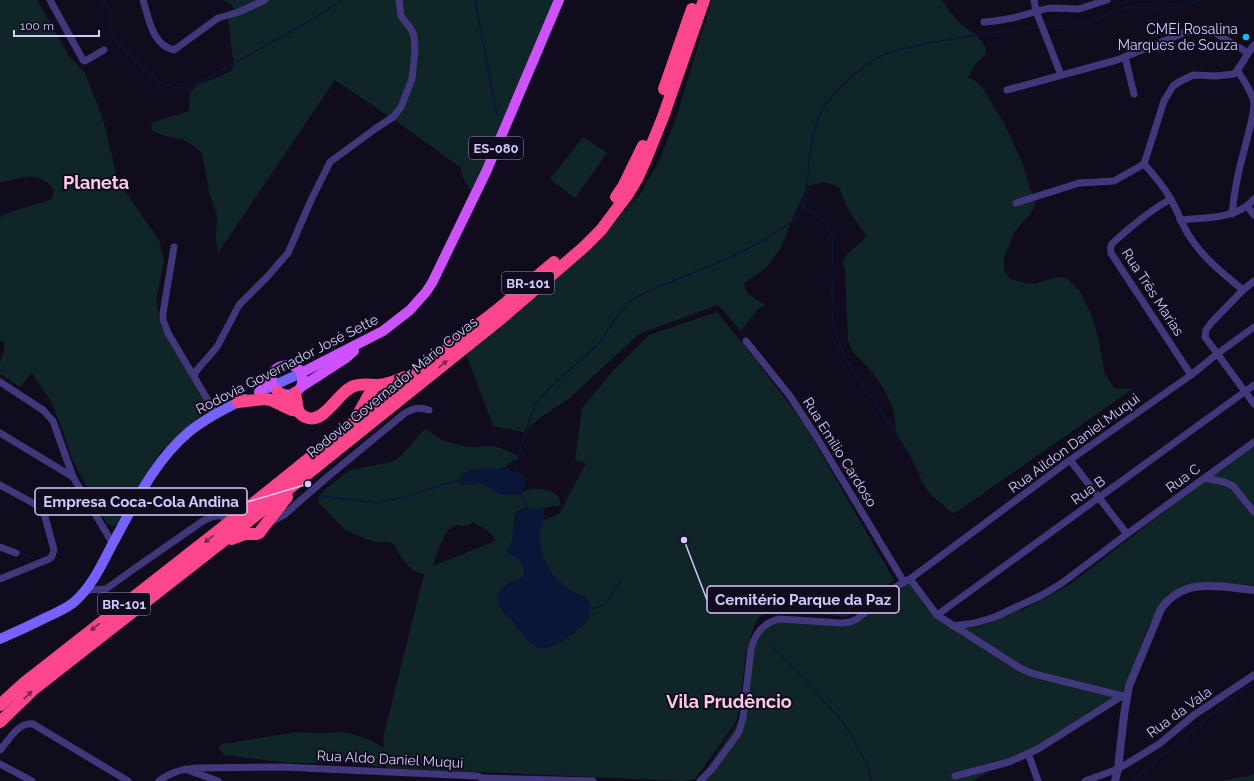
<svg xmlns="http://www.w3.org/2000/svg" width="1254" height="781" font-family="Raleway,sans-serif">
<rect width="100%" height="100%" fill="#100c1d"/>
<g fill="#0f2527" fill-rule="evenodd">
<path d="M0,0h37l32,56 16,17 13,33 7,21 12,50 8,14 34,49 5,20 -8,40 4,25 51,80v3l-17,13 -18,18 -16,13 -38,66 -5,6 -4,2 -6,-2 -35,-65 -9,-28 -13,-31 -18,-27 -12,14 -20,-13c0,-4 0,-7 0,-11 2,-10 7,-10 3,-22l-3,-1v-123c16,-9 35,-11 52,-18l2,-10c-20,-21 -31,-9 -54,-7z"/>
<path d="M221,0h335l-83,195 -10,-18 -3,-10 -64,-46 -61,-41 -117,173 -2,-13 1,-24 -8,-24 -3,-20 -5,-20 -7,-6 -10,-6 -19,-4 -12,-5 -2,-8 38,-12c-1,-27 7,-25 29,-34 6,-2 5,-4 12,-5l4,-7 -6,-44v-3l6,-9 -4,-6z"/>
<path d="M712,0h230c5,8 11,16 18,23 9,8 28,17 26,31l-10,9 -8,15 5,1 9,8 23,38 17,37 8,26 5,9 1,6 -5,10 -16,18 -11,27v11l6,10 7,2 18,3 18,-6 12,-1 15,14 12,25 7,25 6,33 10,15 19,-1 -179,125 -4,-1 -22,-19 -7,-11 -4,-11 -22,-39 -2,-21 -9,-20 -12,-18 -20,-21 -5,-11 -3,-72c0,0 -2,-6 -2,-6 1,-12 21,-19 23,-29 -14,-17 -20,-26 -27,-47l-15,-5 -16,4 -13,26 -14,36 -16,21 -21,14 2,9 2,2 17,11 -7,4 -17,22 -23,-26 -79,29 -68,63 -31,21 -17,14 -30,-6 -27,-72 137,-119 37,-41 20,-35 16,-41z"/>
<path d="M583,137l24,16 -32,45 -25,-19z"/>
<path d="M717,312l36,44 52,69 89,155 -47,37 -28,-3 -50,-2 -9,4 -6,10 -8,25 -6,54 -4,17 -41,57 -12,2 -297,-13 -1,-4 -4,3 -7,-1 -19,-5 -10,-1 -29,3h-28l-64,-8 -5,-6 1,-3 2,-2 75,-12 21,1 28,-1 26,9 12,7 -1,-10 41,-164c-3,-1 -7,-1 -9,-3 -8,-4 -17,-18 -20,-26l-7,-3h-11l-11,-3 -21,-9 -26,-27 -1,-4 3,-5 7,-7 22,-17 41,-8 10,-6 18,-21 6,-6c15,11 27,16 46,18 5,1 10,-1 15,-1 11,-1 23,5 32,10l-1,3 -7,4 -4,4 -7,2h-24l-4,16 10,-2c8,3 13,10 22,11 5,1 11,1 16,0 4,-1 7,-4 11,-5 11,-1 35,2 29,17l-28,3 -7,-1 -3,1 -6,5 -2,19 46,-19 27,-51 -11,-3 7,-52 30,-36 37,-37zM473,522c10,5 18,9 22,19l-62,25c2,-8 11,-35 19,-39 7,-5 11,3 21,-5z"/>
<path d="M1253,444l1,1v140l-51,-3 -21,9 -14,2 -20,34 -22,61 -10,9 -68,43 -76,41h-274l40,-58 7,-24 10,-53 5,-14 10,-10 52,2 43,-7 40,-32 6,-3 22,26 23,16 13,4h8l32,-16 13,-2 47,-25z"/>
<path d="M1254,773v8h-32l16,-4h10z"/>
</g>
<g fill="#091638">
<path d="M475,469c12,0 37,-2 46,5 3,2 4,5 5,8l-3,10c-7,3 -20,4 -28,0 -4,-2 -8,-7 -13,-8 -8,-2 -13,3 -22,-1v-4l3,-6z"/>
<path d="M543,507c3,9 -2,18 -3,27 -1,11 3,25 9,35 5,8 13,16 21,21 7,5 19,3 20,16 0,4 0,9 -2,12 -6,13 -37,34 -51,30 -5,-2 -22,-23 -27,-29 -2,-3 -6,-5 -8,-9 -3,-4 -5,-9 -5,-14 5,-10 11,-15 23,-16 6,-6 4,-17 -3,-22 -4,-3 -8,-3 -11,-8l3,-1 2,-4 5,-31 8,-6 7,1z"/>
</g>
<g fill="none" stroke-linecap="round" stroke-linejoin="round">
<g stroke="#091638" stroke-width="1.5">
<path d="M102,0c15,11 4,24 11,37 3,6 11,11 15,16 21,21 30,35 62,35l125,-70 27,-18"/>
<path d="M475,0l22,115"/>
<path d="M1045,26l41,-4 17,-5 24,-10 38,1 13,-1 21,-7"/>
<path d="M803,207c7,5 17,9 23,15 11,13 6,35 6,51 0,18 -2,39 3,57 6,26 21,46 36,67 15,22 31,43 43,66"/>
<path d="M513,472l22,-68 14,-15 51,-47 14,-22 16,-19 14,-8 82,-34 30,-14 30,-19 10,-8 7,-11 3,-10c3,-26 3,-55 13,-80 8,-22 48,-57 70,-64 8,-3 18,-5 27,-7 40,-9 81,-14 122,-19"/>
<path d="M520,492l7,14v4"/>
<path d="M322,496l54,7 29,-6 56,-18"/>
<path d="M19,552l9,4"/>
<path d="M589,609c26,-4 18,-13 31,-27"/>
<path d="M771,646l31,31 42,47 7,10 6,14 10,15 4,18"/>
<path d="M1133,780l84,-70c13,-9 23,-20 37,-27"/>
</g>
<g stroke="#41387b" stroke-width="7">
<path d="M50,0l33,60 2,1 19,-11"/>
<path d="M143,0c6,19 9,45 31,50l44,-32 21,-6 26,-12"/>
<path d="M1034,0l2,11 25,64"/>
<path d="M984,22l11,-1 18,-3 36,-10 30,1 28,-9"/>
<path d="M1125,57l9,37"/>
<path d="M1007,90l110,-30 74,-30h15l6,1 36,22"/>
<path d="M1144,164c10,11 19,21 26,34 7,11 11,24 18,36 14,23 34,39 55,56"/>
<path d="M1171,199c-17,9 -32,21 -47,34 -4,4 -11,8 -13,13 -1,3 0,4 0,7l80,122"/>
<path d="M1016,203l63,-20 35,-2 30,-17 20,-63 9,-15 6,-4 14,-7 23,1 18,-2c8,-8 12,-20 20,-29"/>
<path d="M1247,206l7,9"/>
<path d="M1232,214c2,-21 6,-42 12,-63 3,-14 10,-34 10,-48 -2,-12 -11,-23 -17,-33"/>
<path d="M1180,220c25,-3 56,0 74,-21"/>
<path d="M174,247l-11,66v7l5,13 44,74 2,8"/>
<path d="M1254,281l-11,9 -32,33 -5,7 -1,7 49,67"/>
<path d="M746,341l44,55 26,40 88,146"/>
<path d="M194,376l3,-6 20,-23 22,-42 28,-28 21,-24 24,-55 18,-36 45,-33 18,-12 8,-10 11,-28 3,-29 -1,-14 -3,-7 -10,-13 -2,-16"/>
<path d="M0,382l43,28 10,11 20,56 40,67"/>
<path d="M0,433l73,44"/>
<path d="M1070,460l57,74"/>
<path d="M1205,478l19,4 9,4 21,26"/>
<path d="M0,485l33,18 7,5 4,5 10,37 -2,6 -3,3 -49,20"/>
<path d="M271,522l13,-7 41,-36 80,-66c9,-5 14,-6 24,-3"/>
<path d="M0,547l16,6"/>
<path d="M910,579l27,36 83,53 11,5 19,5 77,19"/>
<path d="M85,590l21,-1 32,-23 65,-45c12,-6 16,-8 27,0"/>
<path d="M937,615l317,-230"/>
<path d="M953,626l22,-3 20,-6 47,-22 20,-12 65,-49 127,-92"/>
<path d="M0,750c9,-10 18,-28 33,-26l95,57"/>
<path d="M1028,753l10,28"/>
<path d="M0,764l32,17"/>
<path d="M185,769l33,12"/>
<path d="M955,776l54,-14 29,-13 84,-53"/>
<path d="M159,781c11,-9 23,-12 37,-13l86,-1 195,9 6,2 110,3"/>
<path d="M700,781l12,-12 27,-37 4,-14 8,-69c4,-16 12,-26 28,-30l63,4 8,-1 7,-3c17,-13 33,-31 53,-40l160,-119 121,-85 26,-21 37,-27"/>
<path d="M1085,781l33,-12 20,-12 21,-13 35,-29 60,-40"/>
</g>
<path stroke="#41387b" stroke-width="8" d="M1115,781l3,-12 6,-54 5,-29 32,-77c23,-33 59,-22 93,-19"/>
<g stroke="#7562fc" stroke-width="10">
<path d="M266,389l35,-16"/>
<path d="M0,639c16,-7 31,-14 47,-22 9,-4 18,-8 26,-14 19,-16 29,-39 40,-60 22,-40 41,-82 77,-112 16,-13 36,-23 55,-32"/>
</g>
<g stroke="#cd52fc" stroke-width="10">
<path d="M301,373l82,-42 27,-21 16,-18 6,-9 54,-111 73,-172"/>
<path d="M301,387c10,-32 -40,-26 -28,-1 4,7 14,11 21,7 3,-1 5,-4 7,-6l45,-29 8,-7"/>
<path d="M259,392l13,-13"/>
</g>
<g stroke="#fb468b" stroke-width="12">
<path d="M664,89l28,-80"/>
<path d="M616,197l8,-12 19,-39"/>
<path d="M278,392c5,5 21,22 27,25 19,9 33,-26 49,-31 9,-3 16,-1 24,-1 10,-1 18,-4 27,-8"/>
<path d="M295,393l3,17"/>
<path d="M238,402l26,-3 7,1 21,10"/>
<path d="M356,418l14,-25 6,-8"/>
<path d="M232,539l13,-5h11l3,-1 28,-36"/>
<path d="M0,705l24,-22 226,-177 143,-115 104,-81 57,-48"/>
<path d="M0,722l34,-33 211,-165 258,-207 81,-70 17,-17 27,-36 9,-15 9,-20 17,-42 41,-117"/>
</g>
</g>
<defs><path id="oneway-solid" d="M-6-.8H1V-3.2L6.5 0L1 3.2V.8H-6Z"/></defs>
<g fill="#7a264e">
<use href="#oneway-solid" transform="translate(443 364) rotate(-39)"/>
<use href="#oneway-solid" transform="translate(209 539) rotate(142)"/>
<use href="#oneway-solid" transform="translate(95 627) rotate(142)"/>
<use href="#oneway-solid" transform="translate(28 695) rotate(-43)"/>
</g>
<circle fill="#05bfee" stroke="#100c1d" stroke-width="1.5" cx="1246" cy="37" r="4"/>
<g text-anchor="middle" stroke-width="4" stroke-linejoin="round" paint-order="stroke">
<g fill="#100c1d" stroke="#9990ba" stroke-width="1">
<rect x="469" y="137" width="54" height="22" rx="3"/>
<rect x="502" y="272" width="52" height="22" rx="3"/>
<rect x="98" y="593" width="52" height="22" rx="3"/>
</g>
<g font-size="13" font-weight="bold" fill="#d4c9fe">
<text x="496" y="153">ES-080</text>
<text x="528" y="288">BR-101</text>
<text x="124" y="609">BR-101</text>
</g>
<g font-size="14" fill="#d4c9fe" stroke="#100c1d" text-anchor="end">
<text x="1238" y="34">CMEI Rosalina<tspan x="1238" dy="16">Marques de Souza</tspan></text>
</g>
<g font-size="14" fill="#d4c9fe" stroke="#100c1d">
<text transform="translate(1153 292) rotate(57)" y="5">Rua Três Marias</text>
<text transform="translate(287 364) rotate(-27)" y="5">Rodovia Governador José Sette</text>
<text transform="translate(392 387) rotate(-39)" y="5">Rodovia Governador Mário Covas</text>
<text transform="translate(1074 443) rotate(-36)" y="5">Rua Aildon Daniel Muqui</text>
<text transform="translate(840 452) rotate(58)" y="5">Rua Emílio Cardoso</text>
<text transform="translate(1183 478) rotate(-36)" y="5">Rua C</text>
<text transform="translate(1088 490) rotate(-36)" y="5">Rua B</text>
<text transform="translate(1179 712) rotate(-36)" y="5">Rua da Vala</text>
<text transform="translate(390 759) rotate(3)" y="5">Rua Aldo Daniel Muqui</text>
</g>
<g font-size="18" font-weight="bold" fill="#fecbe6" stroke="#100c1d">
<text x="96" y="189">Planeta</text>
<text x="729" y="708">Vila Prudêncio</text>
</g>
</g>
<path fill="none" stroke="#d4c9fe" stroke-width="1.5" d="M308 484L247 502M684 540L707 600"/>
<g fill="#d4c9fe" stroke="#100c1d" stroke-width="1.5">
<circle cx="308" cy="484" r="4"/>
<circle cx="684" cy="540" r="4"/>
</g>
<g fill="#100c1d" stroke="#d4c9fe" stroke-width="1.5">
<rect x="35" y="488" width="212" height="27" rx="4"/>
<rect x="707" y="586" width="192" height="27" rx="4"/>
</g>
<g font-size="15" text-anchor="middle" font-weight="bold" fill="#d4c9fe">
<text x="141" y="507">Empresa Coca-Cola Andina</text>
<text x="803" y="605">Cemitério Parque da Paz</text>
</g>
<path d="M14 30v6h85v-6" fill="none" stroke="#d4c9fe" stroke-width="2"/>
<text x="20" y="30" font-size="12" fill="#d4c9fe" stroke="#100c1d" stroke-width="3" paint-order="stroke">100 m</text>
</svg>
